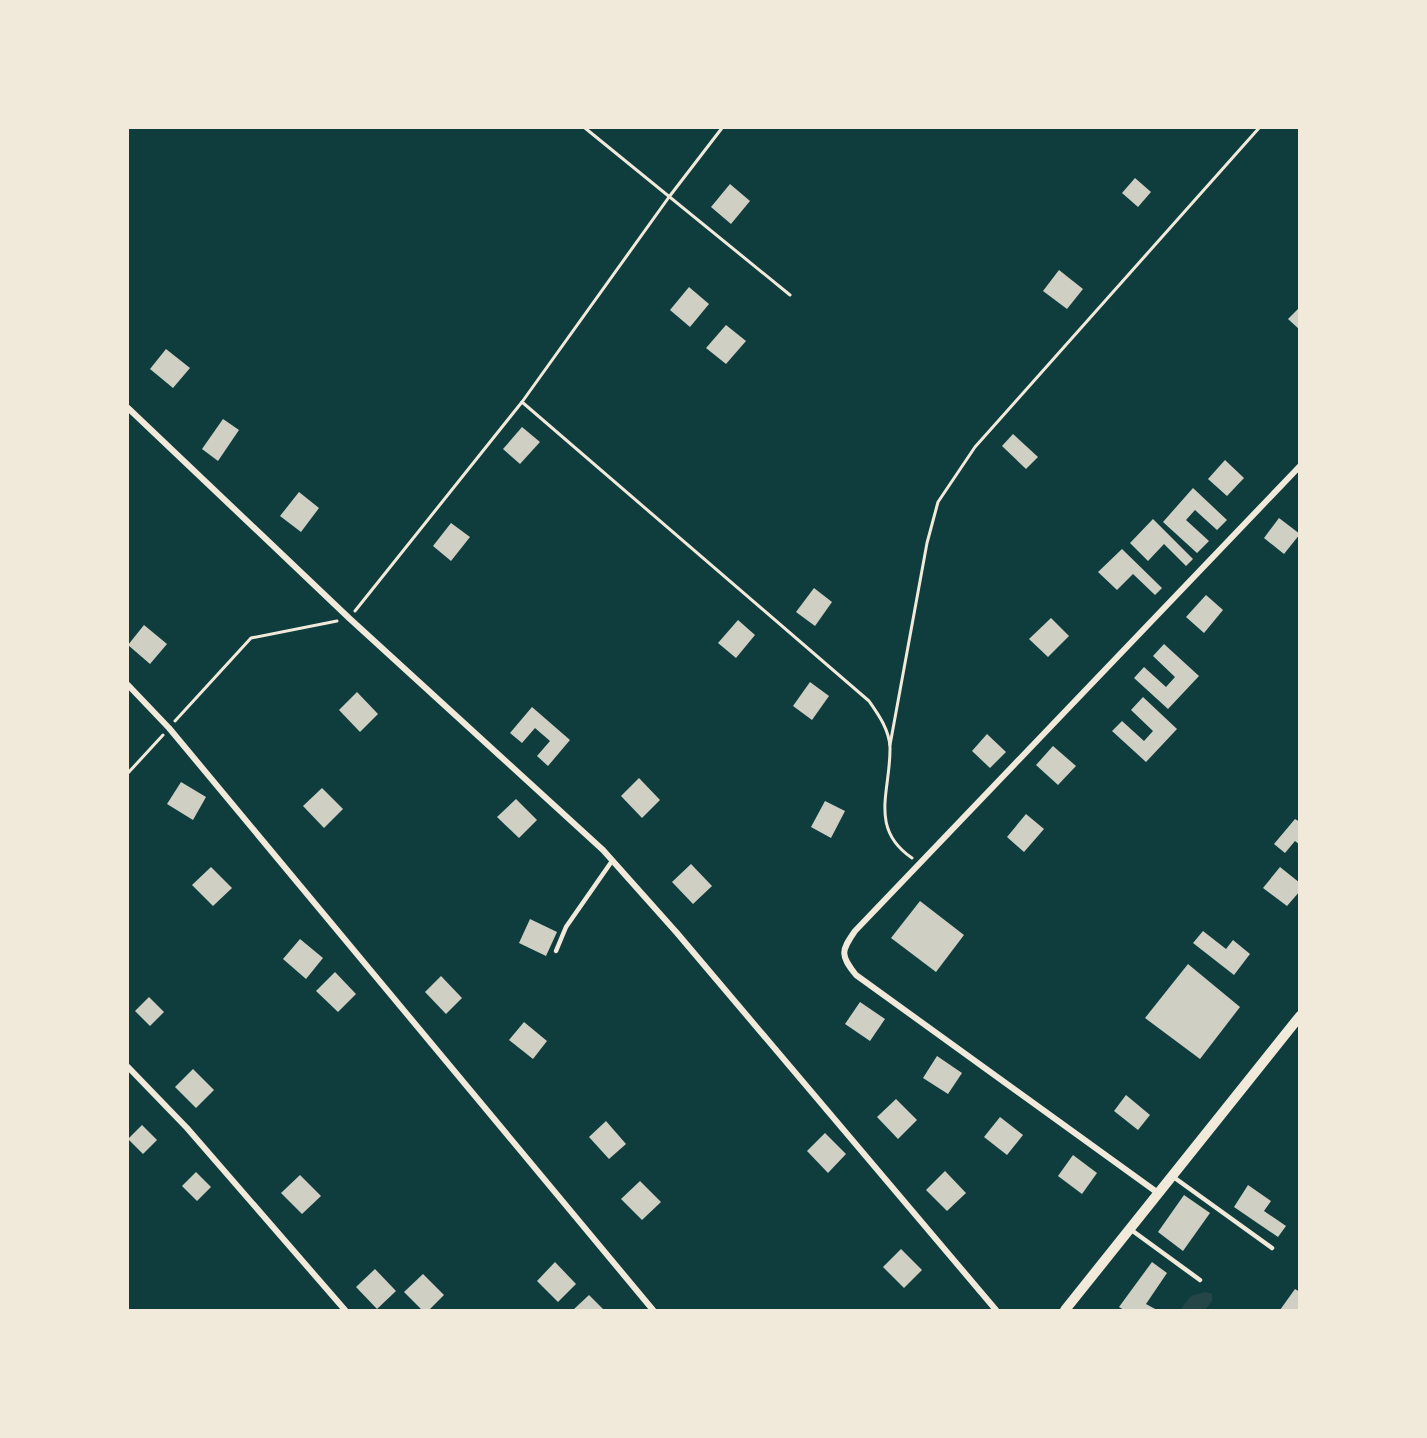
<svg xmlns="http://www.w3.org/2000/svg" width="1427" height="1438" font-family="Arial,sans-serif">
<rect width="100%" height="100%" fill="#0f3d3e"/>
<path fill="#244646" d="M1205,1292l7,2v7l-7,9h-25l11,-14z"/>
<g fill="#cfcfc3">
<path d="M1135,178l16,14 -13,15 -16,-14z"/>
<path d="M730,184l20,17 -19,23 -20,-17z"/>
<path d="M1059,270l24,19 -16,20 -24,-18z"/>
<path d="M689,287l20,17 -19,23 -20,-17z"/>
<path d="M1300,307v23l-12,-11z"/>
<path d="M726,325l20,16 -20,23 -20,-16z"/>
<path d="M166,349l24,19 -17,20 -23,-19z"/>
<path d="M223,419l16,11 -21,31 -16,-12z"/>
<path d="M522,427l18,15 -20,22 -17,-15z"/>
<path d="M1013,434l25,23 -12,12 -24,-23z"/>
<path d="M1225,460l19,18 -17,18 -19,-17z"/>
<path d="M1193,488l34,32 -10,10 -22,-20 -9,10 23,21 -12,12 -34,-31z"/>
<path d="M299,492l20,16 -18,24 -21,-16z"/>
<path d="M1279,518l21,16 -16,20 -20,-16z"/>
<path d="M1153,519l40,40 -7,7 -22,-22 -16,17 -18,-18z"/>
<path d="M451,523l19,14 -19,24 -18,-15z"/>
<path d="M1122,549l40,39 -7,7 -22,-21 -16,16 -19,-18z"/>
<path d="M814,588l18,14 -17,24 -19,-14z"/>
<path d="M1206,595l17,15 -19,23 -18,-16z"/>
<path d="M1051,618l18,18 -21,21 -19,-18z"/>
<path d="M738,620l17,15 -19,23 -18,-15z"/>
<path d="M144,625l23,19 -17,20 -22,-19z"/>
<path d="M1164,644l35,32 -31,33 -34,-31 10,-11 22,20 9,-10 -22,-21z"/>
<path d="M810,682l19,14 -17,24 -19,-14z"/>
<path d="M357,692l21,22 -18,18 -21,-22z"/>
<path d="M1143,697l34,32 -31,33 -34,-31 10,-10 22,20 9,-10 -22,-21z"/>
<path d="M532,707l38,33 -22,26 -11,-10 13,-15 -15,-13 -13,15 -12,-10z"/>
<path d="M987,734l19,18 -16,16 -18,-17z"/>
<path d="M1053,746l23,20 -18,19 -22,-20z"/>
<path d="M639,778l21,22 -18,18 -21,-22z"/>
<path d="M181,782l25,15 -13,23 -26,-16z"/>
<path d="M322,788l21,21 -19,19 -21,-22z"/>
<path d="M516,799l21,21 -18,18 -22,-21z"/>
<path d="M825,801l20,10 -14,27 -20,-11z"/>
<path d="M1026,814l18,15 -20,23 -17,-15z"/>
<path d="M1295,819l5,3v23l-5,-4 -10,12 -11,-9z"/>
<path d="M691,864l21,22 -19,18 -21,-22z"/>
<path d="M211,867l21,21 -19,18 -21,-21z"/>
<path d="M1280,867l20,16v8l-13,15 -24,-18z"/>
<path d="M920,901l44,34 -28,37 -45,-34z"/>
<path d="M530,919l27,13 -11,24 -27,-13z"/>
<path d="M1203,931l23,18 7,-9 17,14 -16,21 -41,-32z"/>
<path d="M300,939l23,19 -17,21 -23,-20z"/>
<path d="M1188,964l52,43 -40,52 -55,-41z"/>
<path d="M335,972l21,22 -18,18 -22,-21z"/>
<path d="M441,976l21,22 -16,16 -21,-22z"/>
<path d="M149,997l15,15 -14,14 -15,-15z"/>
<path d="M860,1002l25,17 -15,22 -25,-17z"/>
<path d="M524,1022l23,19 -14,18 -24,-19z"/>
<path d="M937,1056l25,17 -14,21 -25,-16z"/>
<path d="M193,1069l21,21 -18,18 -21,-21z"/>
<path d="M1126,1095l24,20 -12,15 -24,-19z"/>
<path d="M896,1099l21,21 -19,19 -21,-22z"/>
<path d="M1000,1117l23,18 -16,20 -23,-18z"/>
<path d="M606,1121l20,23 -17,15 -20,-22z"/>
<path d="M142,1125l15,15 -14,14 -15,-15z"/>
<path d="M825,1133l21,21 -18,19 -21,-22z"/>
<path d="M1073,1155l24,18 -15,21 -24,-18z"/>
<path d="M945,1171l21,22 -19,18 -21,-21z"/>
<path d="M196,1172l15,15 -14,14 -15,-15z"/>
<path d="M300,1175l21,21 -19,18 -21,-21z"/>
<path d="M640,1181l21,21 -19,18 -21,-21z"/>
<path d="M1248,1185l23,16 -7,10 22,15 -8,11 -44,-30z"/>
<path d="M1184,1195l26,18 -27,38 -25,-19z"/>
<path d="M901,1249l21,21 -18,18 -21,-21z"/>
<path d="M555,1262l21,22 -18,18 -21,-21z"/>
<path d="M1152,1262l15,11 -21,31 11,6h-33l-5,-3z"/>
<path d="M375,1269l21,22 -19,18 -21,-22z"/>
<path d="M423,1274l21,21 -15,15h-7l-18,-18z"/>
<path d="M1295,1289l5,3v18h-20z"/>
<path d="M589,1295l15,15h-31z"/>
</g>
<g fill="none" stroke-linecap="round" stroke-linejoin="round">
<g stroke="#f1e9da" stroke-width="3">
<path d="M585,128l205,167"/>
<path d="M522,402l347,299c9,13 20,28 21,46 1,43 -22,81 22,111"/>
<path d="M355,611l167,-209 147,-205 53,-69"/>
<path d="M175,721l76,-83 86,-17"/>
<path d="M890,745l37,-202 11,-41 37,-55 284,-319"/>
<path d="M128,773l35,-38"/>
</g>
<g stroke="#f1e9da" stroke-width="4.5">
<path d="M556,951l10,-24 46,-66"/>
<path d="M1172,1176l100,72"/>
<path d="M1130,1229l70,51"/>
</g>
<g stroke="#f1e9da" stroke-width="6">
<path d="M128,408l221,210 254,232 74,83 319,377"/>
<path d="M128,685l41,43 484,582"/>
<path d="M128,1067l59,61 158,182"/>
<path d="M1158,1193l-302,-218c-16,-20 -15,-24 -1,-44l445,-465"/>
</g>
<path stroke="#f1e9da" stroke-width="10" d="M1065,1310l235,-294"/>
</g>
<rect width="1427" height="1438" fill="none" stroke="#f1e9da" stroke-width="258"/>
</svg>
